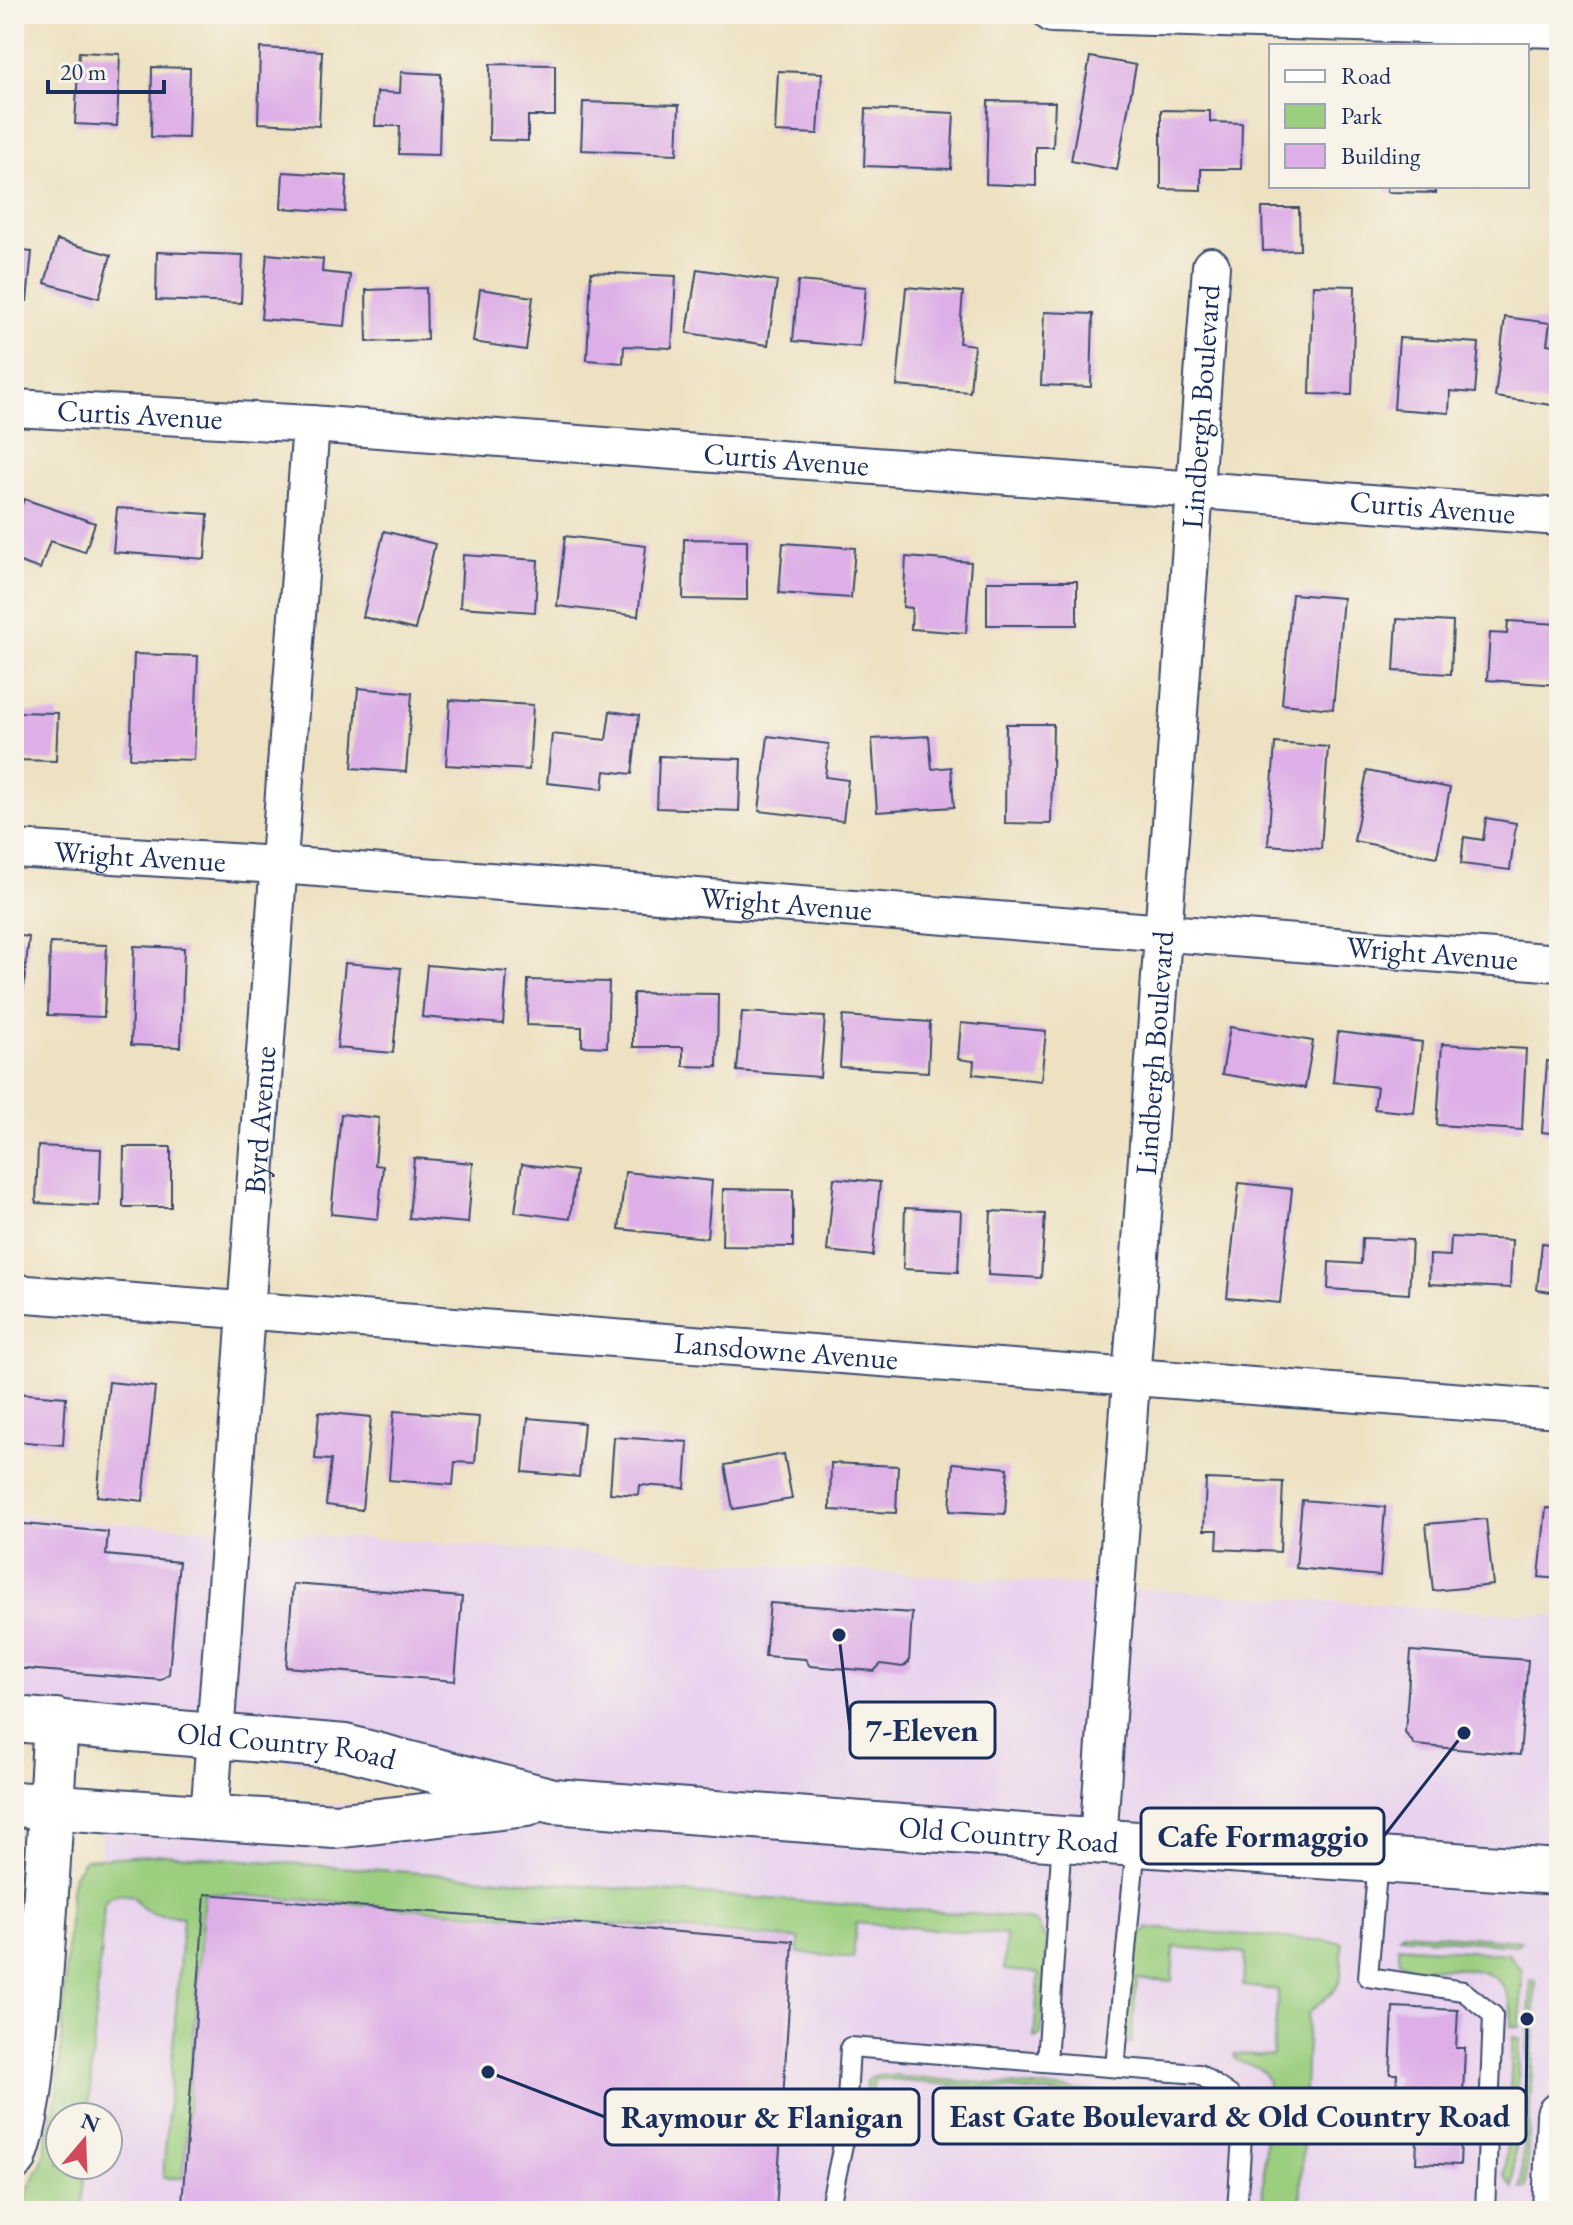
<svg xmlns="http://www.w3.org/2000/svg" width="1573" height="2225" font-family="'EB Garamond',serif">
<rect width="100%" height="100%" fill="#f7f3e8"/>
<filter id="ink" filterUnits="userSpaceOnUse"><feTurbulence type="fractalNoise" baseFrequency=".0125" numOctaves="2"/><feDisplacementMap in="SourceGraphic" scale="16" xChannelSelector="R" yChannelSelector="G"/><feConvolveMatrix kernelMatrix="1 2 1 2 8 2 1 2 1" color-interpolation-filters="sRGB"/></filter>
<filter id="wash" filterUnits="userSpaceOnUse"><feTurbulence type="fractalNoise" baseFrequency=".006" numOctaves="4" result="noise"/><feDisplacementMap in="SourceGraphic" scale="32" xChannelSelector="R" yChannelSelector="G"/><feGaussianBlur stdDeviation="1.8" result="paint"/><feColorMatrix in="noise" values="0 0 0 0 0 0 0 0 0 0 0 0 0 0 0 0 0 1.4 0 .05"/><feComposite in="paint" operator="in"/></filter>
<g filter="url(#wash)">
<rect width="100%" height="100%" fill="#ede1c1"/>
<path fill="#e8d2ee" d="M14,1516l1545,100v499l-4,96h-1482l3,-46h32v-48h-28l23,-307 447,-10 -536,-81z"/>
<g fill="#9bce7f" stroke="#5b7e6e" stroke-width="2">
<path d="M14,1849l9,1 -9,98z"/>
<path d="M164,1854l847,63 25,5 11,19 -6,94 -7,3 5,-65 -35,-3 2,-35 -150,-12 -3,35 -54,-5v-14l-595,-47 -21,286h-20l20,-261c-25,-3 -35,2 -50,-21l-14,-2 -10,3 -5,7 -16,213h-28v48h25l-4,46h-64l25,-49 16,-71 13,-201 3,-15 11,-16z"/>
<path d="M1148,1928l194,14c0,47 2,41 -34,71l-8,198h-38l6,-129c-10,-22 -16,-13 -32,-22l-2,-6 39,2 5,-66 -35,-4 2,-33 -71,-6 -2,34 -35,-2 -6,65 -5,-4 4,-85 8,-17z"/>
<path d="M1403,1932l118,9 -5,4 -117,-9z"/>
<path d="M1398,1946l111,8 13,16 -2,57 -9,-1c6,-69 -51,-56 -101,-58l-10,-7z"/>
<path d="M1531,1980l5,1 -10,207 -5,1z"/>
<path d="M1513,2037l7,1 -7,150 -8,-13z"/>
<path d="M875,2075l334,25 -5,5 -330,-26 -3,20 -3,3 -2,-3 1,-18z"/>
</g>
<g id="blocks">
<g fill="#ddaee7">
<path d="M260,48l62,3 -3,75 -61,-3z"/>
<path d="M79,52l41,2 -3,72 -42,-2z"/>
<path d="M1090,57l46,8 -19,105 -46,-9z"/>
<path d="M490,64l65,1v51h-27v25l-39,-1z"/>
<path d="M152,67l38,1 -2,70 -37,-1z"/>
<path d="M778,71l44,2 -4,61 -43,-2z"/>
<path d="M401,72l40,2 -2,81 -40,-1 1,-28h-25l2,-34 23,1z"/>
<path d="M988,101l67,1 -2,45h-17v39l-50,-2z"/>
<path d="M583,102l96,3 -2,49 -96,-4z"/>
<path d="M866,109l88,4 -3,56 -87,-3z"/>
<path d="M1161,110l49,1v11l32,1 -1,46h-40v21l-40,-1z"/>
<path d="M283,172l64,4 -2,36 -64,-4z"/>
<path d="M1387,186h49v7l-49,-1z"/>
<path d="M1262,208h37l1,42 -37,1z"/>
<path d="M57,240l54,15 -12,43 -54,-15z"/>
<path d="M14,250l18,2 -5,49 -13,-1z"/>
<path d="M157,252l86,3 -2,48 -85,-3z"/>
<path d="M267,254l56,5 -1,13 28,3 -5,51 -84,-7z"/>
<path d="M697,269l80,12 -9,64 -81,-12z"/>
<path d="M591,272l85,4 -4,72 -48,-2 -1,17 -36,-3z"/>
<path d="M798,281l68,6 -6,60 -67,-6z"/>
<path d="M1313,285l42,1 -3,109 -42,-1z"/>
<path d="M906,287l57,5 -4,51 15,2 -4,47 -73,-6z"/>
<path d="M426,288l1,52 -60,2 -1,-52z"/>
<path d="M480,289l53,8 -7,53 -53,-8z"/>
<path d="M1044,312l49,2 -2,73 -50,-2z"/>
<path d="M1505,317l45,6 -3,21 12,2v60l-64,-9z"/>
<path d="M1399,338l80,5 -4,50 -25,-2 -1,22 -55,-4z"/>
<path d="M24,499l71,24 -10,29 -35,-11 -10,28 -26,-9v-34z"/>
<path d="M117,508l91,6 -3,45 -92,-7z"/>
<path d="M384,531l51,13 -20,86 -52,-13z"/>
<path d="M565,536l81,10 -8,70 -81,-10z"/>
<path d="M684,539l63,1v60l-64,-1z"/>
<path d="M783,543l72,5 -4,50 -72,-5z"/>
<path d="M463,555l75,5 -3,52 -75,-5z"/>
<path d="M906,557l65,5 -5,71 -55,-4 1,-21 -9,-1z"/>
<rect x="987" y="581" width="90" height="44"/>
<path d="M1292,594l51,4 -10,111 -51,-5z"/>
<path d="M1397,619l56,3 -2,52 -57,-3z"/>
<path d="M1508,621l51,3v61l-72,-5 3,-47 17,1z"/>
<path d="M134,654l64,2 -4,104 -64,-2z"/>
<path d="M358,688l54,5 -6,79 -54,-4z"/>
<path d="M450,700l83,5 -4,65 -83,-5z"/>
<path d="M610,711l29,4 -7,59 -27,-3 -2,18 -56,-6 5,-49 54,6z"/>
<path d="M14,712l44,1 -2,48 -42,-1z"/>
<path d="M1006,724h47l-2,100 -46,-1z"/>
<path d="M768,736l61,8 -4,33 23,3 -5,41 -84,-10z"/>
<path d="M929,736l3,33 19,-2 3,40 -77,5 -5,-73z"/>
<path d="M1275,743l53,4 -7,102 -53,-4z"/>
<path d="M659,756l82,3 -2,52 -82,-3z"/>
<path d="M1367,771l83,17 -13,69 -83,-16z"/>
<path d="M1486,818l30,5 -6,47 -49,-6 3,-27 19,3z"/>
<path d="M14,935l15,2 -8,74 -7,-1z"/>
<path d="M50,943l57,2 -3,72 -56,-2z"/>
<path d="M134,946l50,2 -3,99 -50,-2z"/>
<path d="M345,963l56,5 -8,85 -56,-5z"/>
<path d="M427,965l80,7 -4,52 -81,-7z"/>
<path d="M528,980l81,2 -2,65 -25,-1v-19l-55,-2z"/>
<path d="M633,993l85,1 -1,73 -34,-1v-19h-50z"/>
<path d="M742,1012l83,5 -5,60 -83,-6z"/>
<path d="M843,1016l87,6 -2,50 -88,-5z"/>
<path d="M961,1023l85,8 -5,50 -68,-7 1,-13 -16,-2z"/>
<path d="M1230,1027l83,14 -8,47 -83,-14z"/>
<path d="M1338,1032l84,10 -8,71 -40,-4 3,-22 -44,-5z"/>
<path d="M1442,1044l84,5 -4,81 -85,-5z"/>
<path d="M1547,1061l12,1v72l-17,-2z"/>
<path d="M341,1114l38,4 -4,47 8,1 -5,53 -47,-5z"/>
<path d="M38,1146l63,3 -2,57 -63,-3z"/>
<path d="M124,1147h47v60h-48z"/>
<path d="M414,1158l59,5 -5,60 -59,-5z"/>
<path d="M522,1164l54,7 -6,48 -55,-7z"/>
<path d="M625,1172l87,9 -5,57 -88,-9z"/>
<path d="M834,1178l46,4 -7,74 -46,-5z"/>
<path d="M1239,1183l53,6 -12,114 -53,-5z"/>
<path d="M723,1189l70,1v57l-71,-1z"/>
<path d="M905,1208l56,3 -3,61 -55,-3z"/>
<path d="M991,1211l54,3 -4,64 -53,-3z"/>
<path d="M1451,1237l61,3 -2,48 -81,-4 1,-29 20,1z"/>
<path d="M1362,1238l50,2 -3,54 -81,-5 1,-27 32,2z"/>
<path d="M1542,1243l17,2v48l-22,-3z"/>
<path d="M109,1382l46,5 -12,114 -46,-5z"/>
<path d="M14,1393l52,4 -3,48 -49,-4z"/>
<path d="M394,1411l85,6 -4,46 -20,-1 -2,23 -64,-5z"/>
<path d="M319,1412l52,5 -9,93 -36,-5 5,-45 -16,-1z"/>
<path d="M528,1418l56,5 -5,54 -56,-5z"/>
<path d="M614,1437l74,5 -3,46 -45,-3 -1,10 -29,-2z"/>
<path d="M784,1454l8,45 -59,10 -8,-44z"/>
<path d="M831,1463l67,3 -2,47 -66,-3z"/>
<path d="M953,1463l55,5 -3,46 -55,-3z"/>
<path d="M1206,1479l77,3 -3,70 -63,-3 1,-19h-14z"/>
<path d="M1302,1500l83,7 -5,69 -84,-8z"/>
<path d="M1546,1508l13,1v70l-20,-2z"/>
<path d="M1486,1519l7,66 -60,6 -7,-67z"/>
<path d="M14,1523l94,9 -2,23 73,7 -10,112 -8,6 -147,-12z"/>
<path d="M293,1584l169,13 -7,84 -169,-14z"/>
<path d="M770,1603l142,10 -3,49 -6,5 -22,-3 -7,7 -64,-5 -5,-7 -40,-3z"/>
<path d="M1411,1651l117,9 -8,95 -105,-10 -10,-12z"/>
<path d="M205,1894l588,47 -17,270h-614v-7l20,1z"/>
<path d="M1393,2007l65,3 -2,38h9l-5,117 -44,-2 1,-24 -23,-1 3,-64h-7z"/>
</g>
</g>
</g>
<g filter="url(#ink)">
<use href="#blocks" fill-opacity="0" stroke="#3a4a6d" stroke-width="2"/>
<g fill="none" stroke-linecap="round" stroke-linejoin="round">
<g stroke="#3a4a6d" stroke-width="22">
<g id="service">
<path d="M1378,1861l-10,116 95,14 30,24 -8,196"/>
<path d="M1047,2062l15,-223"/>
<path d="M1115,2067l21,-223"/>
<path d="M829,2211l16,-76 5,-88 349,27 31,21 12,41 -5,75"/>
</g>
</g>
<g stroke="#3a4a6d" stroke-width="40">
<g id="minor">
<path d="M1052,14l507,15"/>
<path id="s1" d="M14,408l297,16 1248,93"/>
<path id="s2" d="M14,849l265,16 1280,98"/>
<path id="s3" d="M14,1293l1545,116"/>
<path id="s4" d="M209,1818l102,-1394"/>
<path id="s5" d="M1098,1841l113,-1575"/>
</g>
</g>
<g stroke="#3a4a6d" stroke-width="48">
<path id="tertiary" d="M1555,2211l4,-96"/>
</g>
<g stroke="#3a4a6d" stroke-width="48">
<g id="primary">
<path id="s6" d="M14,1719l331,28 208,54 509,38 497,33"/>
<path d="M14,1804l321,22 192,-22"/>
</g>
</g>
<g stroke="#3a4a6d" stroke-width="48">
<path id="motorway" d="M14,2158c17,-47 18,-96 23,-144 9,-98 13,-195 19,-293"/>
</g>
<use href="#service" stroke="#fff" stroke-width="18"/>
<use href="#minor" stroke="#fff" stroke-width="36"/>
<use href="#tertiary" stroke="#fff" stroke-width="44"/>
<use href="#primary" stroke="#fff" stroke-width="44"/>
<use href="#motorway" stroke="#fff" stroke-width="44"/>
</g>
</g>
<g text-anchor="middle" stroke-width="8" stroke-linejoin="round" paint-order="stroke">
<g font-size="30" fill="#1b2f5e" stroke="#f7f3e8">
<text dy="10" stroke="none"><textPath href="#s5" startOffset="1438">Lindbergh Boulevard</textPath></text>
<text dy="10" stroke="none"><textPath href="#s1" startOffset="126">Curtis Avenue</textPath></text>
<text dy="10" stroke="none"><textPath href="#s1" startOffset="774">Curtis Avenue</textPath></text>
<text dy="10" stroke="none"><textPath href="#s1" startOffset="1422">Curtis Avenue</textPath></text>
<text dy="10" stroke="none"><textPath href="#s2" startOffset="126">Wright Avenue</textPath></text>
<text dy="10" stroke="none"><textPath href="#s2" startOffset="774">Wright Avenue</textPath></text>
<text dy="10" stroke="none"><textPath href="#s2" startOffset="1422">Wright Avenue</textPath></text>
<text dy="10" stroke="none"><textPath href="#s5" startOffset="790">Lindbergh Boulevard</textPath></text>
<text dy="10" stroke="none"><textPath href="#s4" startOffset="700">Byrd Avenue</textPath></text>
<text dy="10" stroke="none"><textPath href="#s3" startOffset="774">Lansdowne Avenue</textPath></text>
<text dy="10" stroke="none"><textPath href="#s6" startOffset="274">Old Country Road</textPath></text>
<text dy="10" stroke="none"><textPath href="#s6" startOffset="1004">Old Country Road</textPath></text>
</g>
</g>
<path fill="none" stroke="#1b2f5e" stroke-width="3" d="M839 1635L850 1730M1464 1733L1384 1836M1527 2019L1526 2116M488 2072L605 2117"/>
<g fill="#1b2f5e" stroke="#f7f3e8" stroke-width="3">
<circle cx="839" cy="1635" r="8"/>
<circle cx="1464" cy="1733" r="8"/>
<circle cx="1527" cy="2019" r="8"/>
<circle cx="488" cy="2072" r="8"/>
</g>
<g fill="#f7f3e8" stroke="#1b2f5e" stroke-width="3">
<rect x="850" y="1702" width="145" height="56" rx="8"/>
<rect x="1141" y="1808" width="243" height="56" rx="8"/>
<rect x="933" y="2088" width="593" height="56" rx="8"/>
<rect x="605" y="2089" width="314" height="56" rx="8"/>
</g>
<g font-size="32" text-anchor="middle" font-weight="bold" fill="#1b2f5e">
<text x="922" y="1741">7-Eleven</text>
<text x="1263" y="1847">Cafe Formaggio</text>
<text x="1230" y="2127">East Gate Boulevard &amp; Old Country Road</text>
<text x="762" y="2128">Raymour &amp; Flanigan</text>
</g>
<rect width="1573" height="2225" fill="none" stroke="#f7f3e8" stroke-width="48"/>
<rect x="1269" y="44" width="260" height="144" fill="#f7f3e8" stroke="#9fa5b1" stroke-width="2"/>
<rect x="1285" y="70" width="40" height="12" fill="#ffffff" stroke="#9fa5b1" stroke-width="2"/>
<text x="1341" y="84" font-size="24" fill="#1b2f5e">Road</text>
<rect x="1285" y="104" width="40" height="24" fill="#9bce7f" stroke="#9fa5b1" stroke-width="2"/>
<text x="1341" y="124" font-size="24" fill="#1b2f5e">Park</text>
<rect x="1285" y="144" width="40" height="24" fill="#ddaee7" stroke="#9fa5b1" stroke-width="2"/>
<text x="1341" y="164" font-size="24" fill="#1b2f5e">Building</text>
<g transform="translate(84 2141) rotate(19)"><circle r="38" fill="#f7f3e8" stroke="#9fa5b1" stroke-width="2"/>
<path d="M0-6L14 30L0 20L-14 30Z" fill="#d1495b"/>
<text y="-12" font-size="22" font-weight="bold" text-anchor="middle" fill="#1b2f5e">N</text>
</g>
<path d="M48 80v12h116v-12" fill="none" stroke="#1b2f5e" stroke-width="4"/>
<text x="60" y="80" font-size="24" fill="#1b2f5e" stroke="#f7f3e8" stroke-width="6" paint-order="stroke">20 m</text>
</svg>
